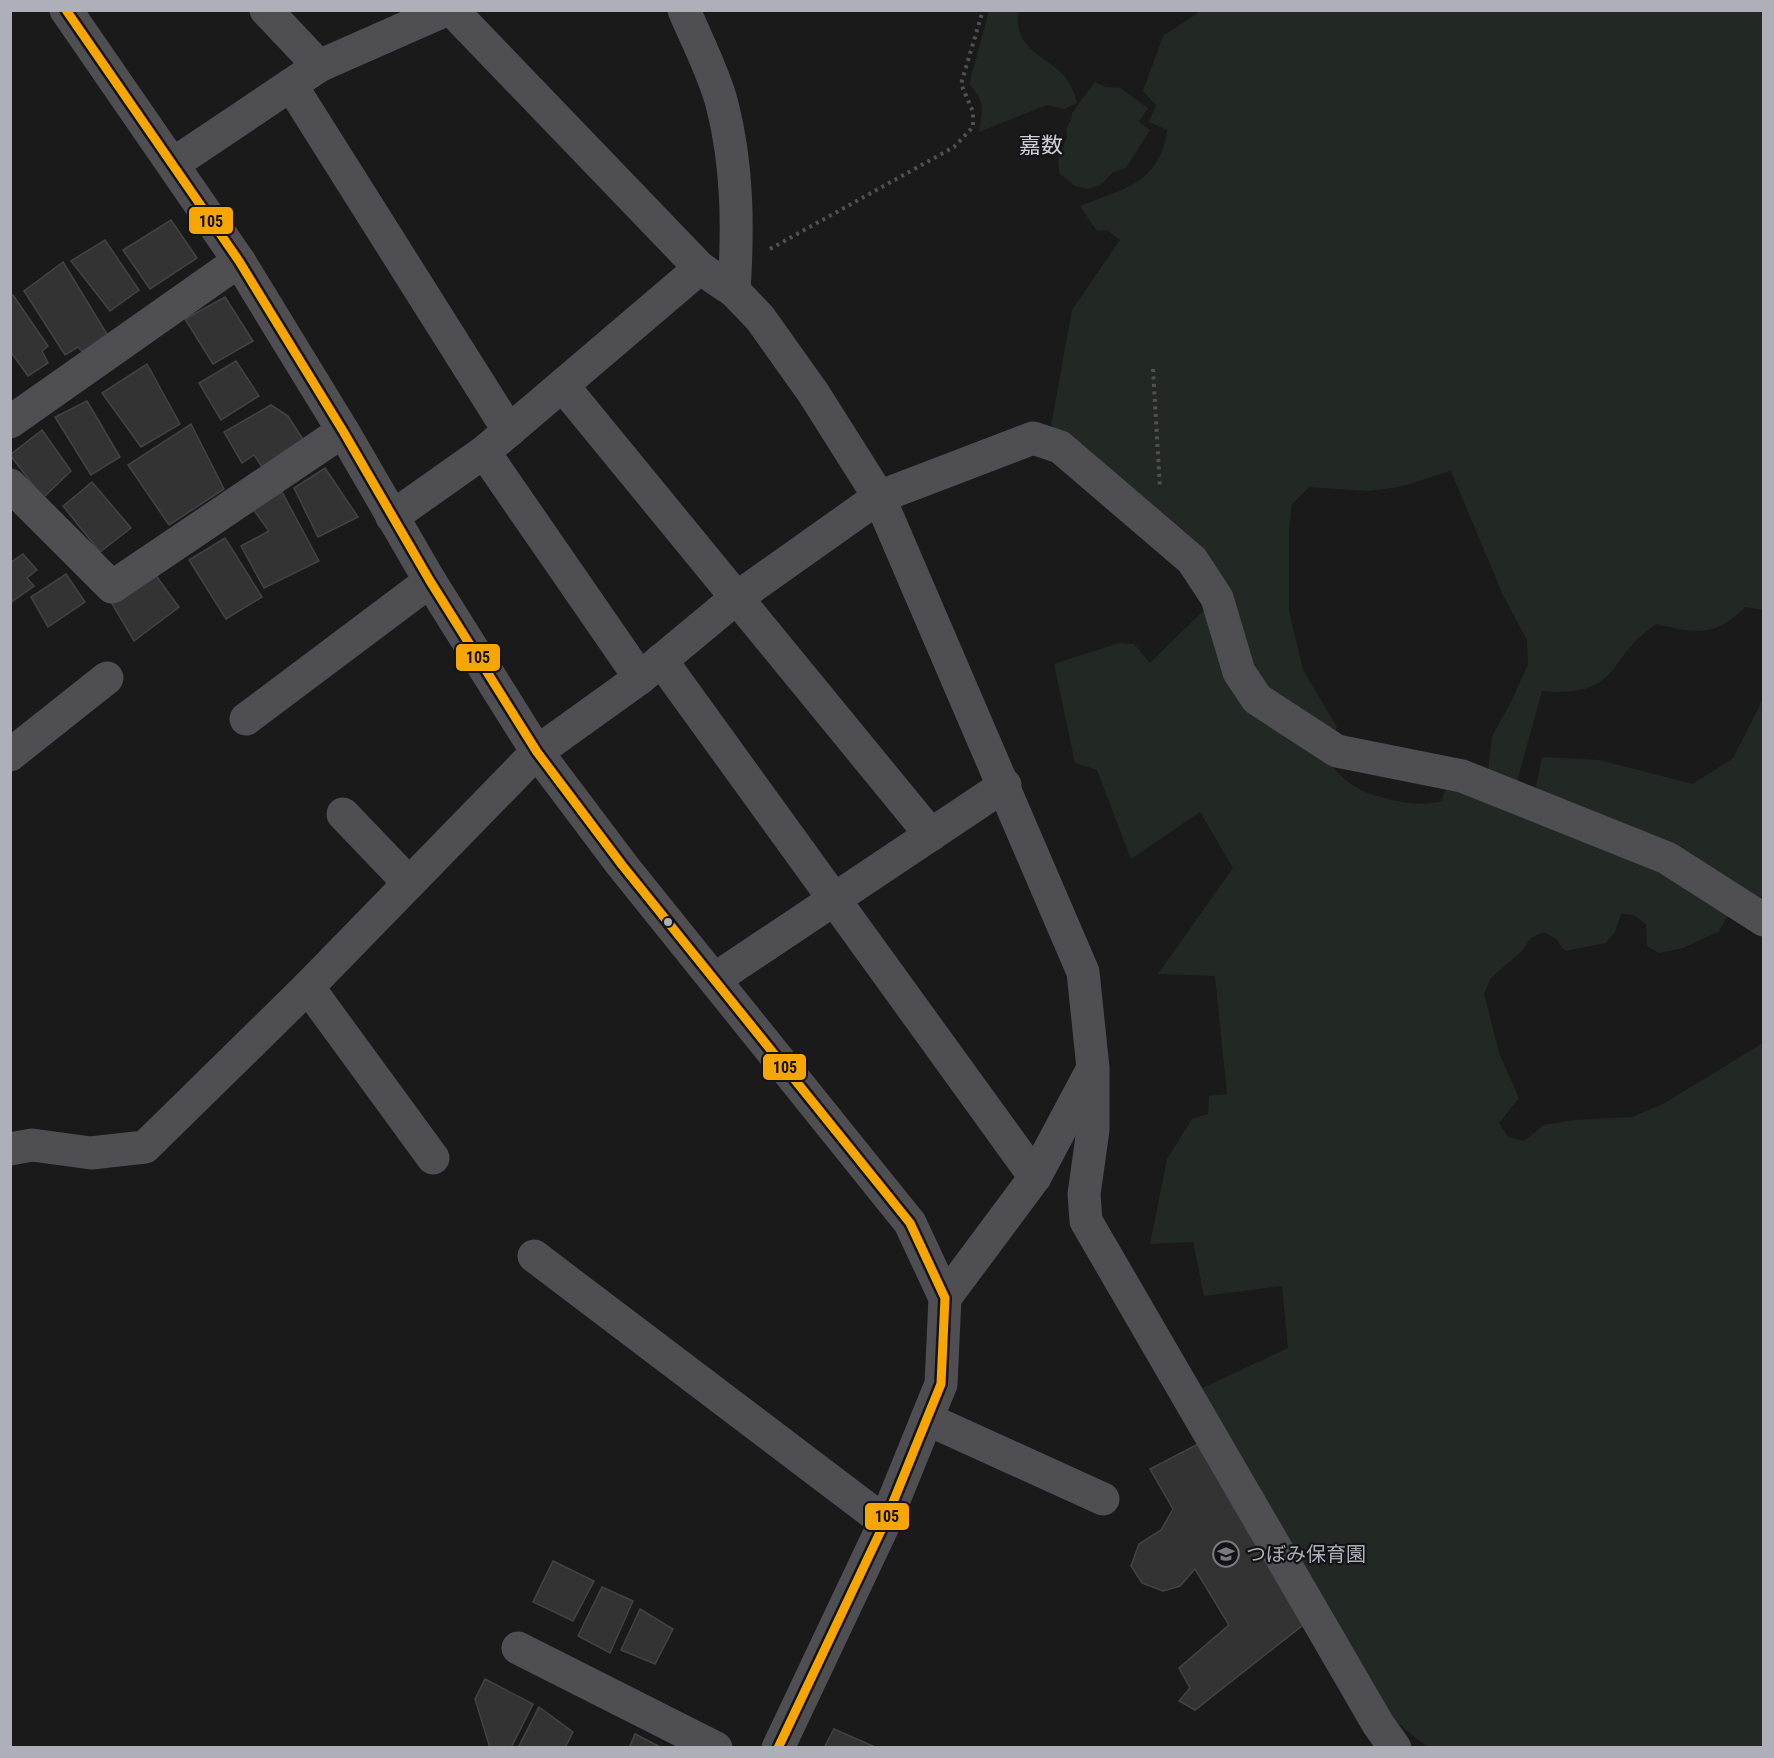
<svg xmlns="http://www.w3.org/2000/svg" width="1774" height="1758" font-family="'Roboto Condensed','Noto Sans JP',sans-serif">
<rect width="100%" height="100%" fill="#1a1a1a"/>
<g fill="#222924">
<path d="M989,11h29c-5,53 50,42 59,92l-13,6 -17,-4 -68,27c3,-22 7,-30 -10,-48z"/>
<path d="M1197,11h566v599l-18,-3c-30,30 -49,27 -88,17 -52,32 -33,74 -115,67l-26,94 -28,-13 4,-36 19,-34 17,-38 -1,-24 -24,-45 -52,-124 -52,16 -30,4 -60,-4 -17,17 -3,24v83l14,59 34,57 -15,30c10,10 21,22 32,29 19,12 66,23 87,15l7,-16 202,78 81,48 -13,21 -35,16 -24,5 -12,-7 -1,-22 -12,-9 -13,-1 -6,18 -9,11 -41,8 -9,-12 -12,-7 -13,6 -9,13 -31,27 -7,16 15,59 20,45 -20,25 9,14 16,4 20,-16 30,-5 58,-3 31,-13 100,-61v704h-335l-45,-35 -185,-322 90,-42 -6,-62 -78,10 -11,-54 -43,2 17,-85 25,-40 16,-5 1,-18 18,-2 -12,-118 -57,-2 75,-106 -33,-56 -69,47 -34,-89 -22,-7 -21,-99 65,-21 15,1 16,19 56,-55 12,-32 -117,-110 -50,-40 21,-116 48,-70 -13,-10 -10,1 -17,-25c44,-17 80,-23 87,-76l-18,-8 7,-17 -13,-14 20,-55 35,-23z"/>
<path d="M1095,82l10,5 15,1 28,20 -9,14 11,8 -24,38 -13,4 -12,13 -13,4 -13,-3 -16,-13 -1,-12 9,-24 -1,-8 6,-11v-5z"/>
<path d="M1763,699v205l-228,-112 7,-35 57,3 94,24 40,-26z"/>
</g>
<g fill="#333334" stroke="#434346" stroke-width="1.5">
<path d="M171,220l26,38 -47,31 -27,-39z"/>
<path d="M105,240l34,50 -29,21 -39,-50z"/>
<path d="M63,262l47,77 -23,18 -9,-10 -13,8 -41,-64z"/>
<path d="M13,295l35,51 -6,5 6,12 -20,13 -18,-25v-54z"/>
<path d="M225,297l28,44 -40,23 -28,-45z"/>
<path d="M236,361l23,35 -38,24 -22,-37z"/>
<path d="M147,364l33,60 -39,23 -39,-54z"/>
<path d="M87,401l33,56 -29,18 -36,-58z"/>
<path d="M271,405l17,11 18,28 -42,26 -10,-15 -12,8 -18,-31z"/>
<path d="M191,424l33,65 -55,36 -41,-60z"/>
<path d="M42,430l29,41 -28,27 -33,-43z"/>
<path d="M325,468l33,49 -40,20 -24,-49z"/>
<path d="M92,482l39,46 -31,24 -37,-46z"/>
<path d="M282,492l37,69 -55,27 -23,-42 28,-15 -16,-22z"/>
<path d="M225,538l37,59 -36,22 -37,-59z"/>
<path d="M23,554l14,16 -10,8 7,8 -24,17v-40z"/>
<path d="M154,573l25,34 -45,34 -23,-39z"/>
<path d="M66,574l19,28 -37,25 -17,-30z"/>
<path d="M1198,1444l105,181 -108,85 -16,-9 11,-13 -11,-20 50,-43 -34,-56 -15,17 -17,5 -21,-8 -11,-17 8,-22 22,-14 12,-21 -23,-40z"/>
<path d="M553,1561l41,20 -21,40 -40,-19z"/>
<path d="M602,1587l31,14 -23,52 -32,-17z"/>
<path d="M640,1609l33,20 -18,35 -34,-14z"/>
<path d="M485,1679l48,25 -22,44h-21l-15,-49z"/>
<path d="M539,1707l34,25 -8,16h-47z"/>
<path d="M834,1729l39,17 -1,2h-48z"/>
<path d="M635,1734l27,14h-33z"/>
</g>
<g fill="none" stroke-linecap="round" stroke-linejoin="round">
<g stroke="#505153" stroke-width="4" stroke-dasharray="3 4.5" stroke-linecap="butt">
<path d="M770,249l184,-102 19,-20v-15l-12,-28 22,-74"/>
<path d="M1153,369l7,119"/>
</g>
<g stroke="#4f4f53" stroke-width="33">
<path d="M66,10l173,251 104,170 87,150 107,171 85,113 288,358 35,75 -4,86 -56,138 -107,226"/>
<path d="M266,10l53,56"/>
<path d="M452,10l248,258 34,23 26,27 54,76 65,103 204,475 10,96v62l-9,64 2,27 292,503 17,24"/>
<path d="M684,10c13,31 30,63 38,94 16,62 16,125 12,187"/>
<path d="M291,85l218,346"/>
<path d="M173,164l146,-98 127,-56"/>
<path d="M563,386l368,449"/>
<path d="M10,422l229,-161"/>
<path d="M484,452l156,226"/>
<path d="M10,485l102,102 231,-156"/>
<path d="M392,517l92,-65 216,-184"/>
<path d="M661,660l374,517"/>
<path d="M246,719l184,-138"/>
<path d="M10,755l97,-77"/>
<path d="M343,814l66,69"/>
<path d="M715,979l290,-194"/>
<path d="M308,987l125,171"/>
<path d="M10,1149l22,-4 59,8 54,-6 163,-160 229,-235 103,-74 95,-79 144,-102 154,-59 27,9 132,113 25,38 22,74 18,27 80,52 125,25 205,82 97,62"/>
<path d="M534,1256l351,266"/>
<path d="M945,1298l90,-121 56,-105"/>
<path d="M927,1419l176,80"/>
<path d="M518,1648l198,100"/>
</g>
<g stroke="#141416" stroke-width="14">
<path id="bus-1" d="M66,10l173,251 104,170 87,150 107,171 85,113 288,358 35,75 -4,86 -56,138 -107,226"/>
</g>
<use href="#bus-1" stroke="#f7a600" stroke-width="9"/>
</g>
<defs>
<g id="school-ring" transform="scale(1.35)"><circle r="9.5" fill="#141416" stroke="#7a7b81" stroke-width="1.5"/><path d="M0-5L7-2L0 1L-7-2ZM-4 1L0 2.5L4 1V4Q0 6-4 4Z" fill="#7a7b81"/></g>
</defs>
<g fill-rule="evenodd">
<use href="#school-ring" x="1226" y="1554"/>
</g>
<circle fill="#adafb9" stroke="#141416" stroke-width="2" cx="668" cy="922" r="5"/>
<g text-anchor="middle" stroke-width="4.5" stroke-linejoin="round" paint-order="stroke">
<g font-size="20" fill="#adafb9" stroke="#141416" text-anchor="start">
<text x="1246" y="1561">つぼみ保育園</text>
</g>
<g font-size="22" fill="#cdcfd6" stroke="#141416">
<text x="1041" y="153">嘉数</text>
</g>
</g>
<g stroke="#141416" stroke-width="2">
<rect x="188" y="206" width="46" height="29" rx="6" fill="#f7a600"/>
<rect x="455" y="643" width="46" height="29" rx="6" fill="#f7a600"/>
<rect x="762" y="1053" width="45" height="28" rx="6" fill="#f7a600"/>
<rect x="864" y="1502" width="46" height="29" rx="6" fill="#f7a600"/>
</g>
<g font-size="16" text-anchor="middle" font-weight="bold" fill="#111">
<text x="211" y="227">105</text>
<text x="478" y="663">105</text>
<text x="785" y="1073">105</text>
<text x="887" y="1522">105</text>
</g>
<rect width="1774" height="1758" fill="none" stroke="#adafb9" stroke-width="24"/>
</svg>
